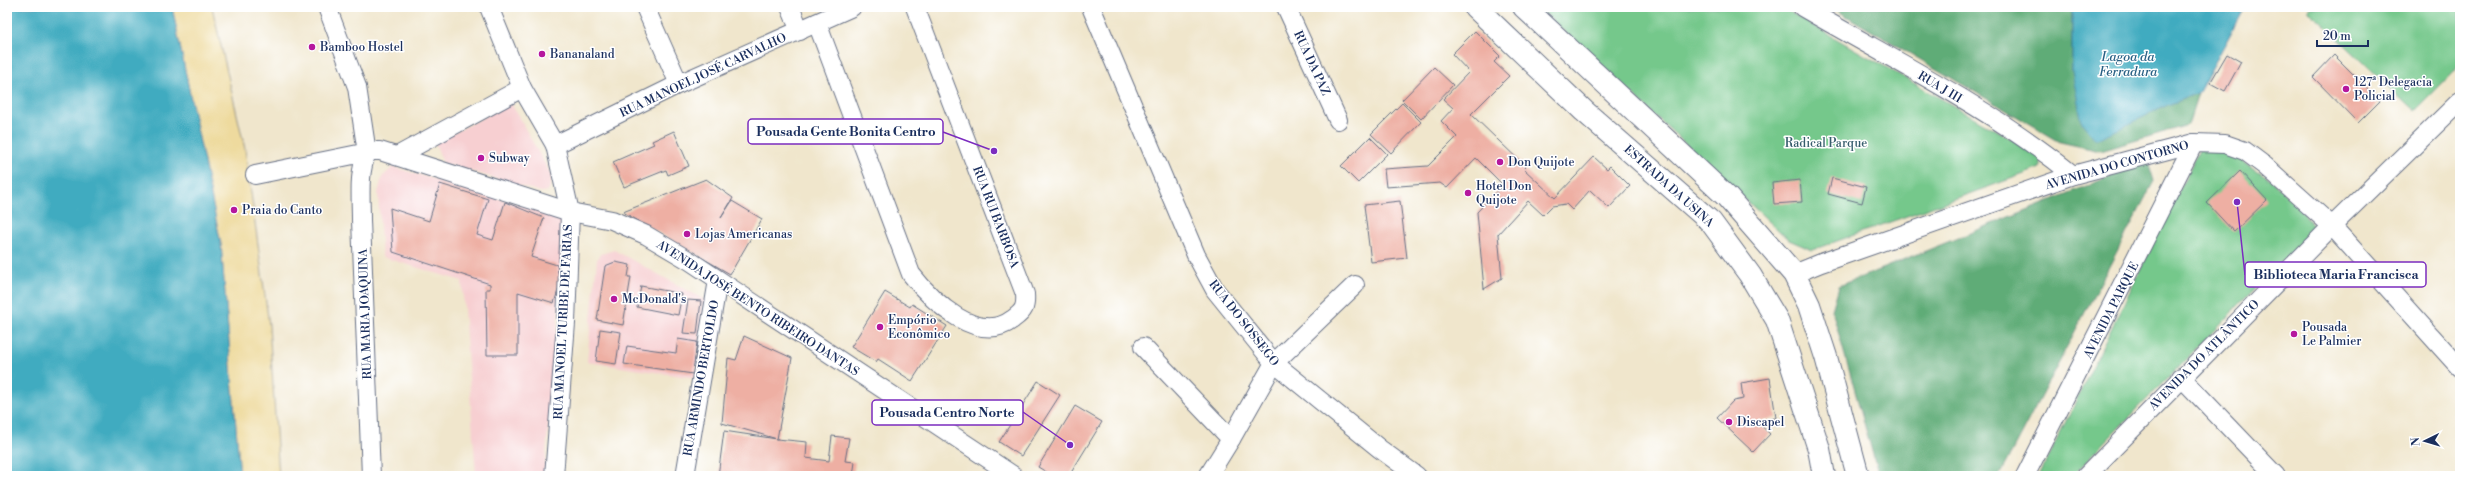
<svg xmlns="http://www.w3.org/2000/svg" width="2467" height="483" font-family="'Libre Bodoni',serif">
<rect width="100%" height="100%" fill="#fff"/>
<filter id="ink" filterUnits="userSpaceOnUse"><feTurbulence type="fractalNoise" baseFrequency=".025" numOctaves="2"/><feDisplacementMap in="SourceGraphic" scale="8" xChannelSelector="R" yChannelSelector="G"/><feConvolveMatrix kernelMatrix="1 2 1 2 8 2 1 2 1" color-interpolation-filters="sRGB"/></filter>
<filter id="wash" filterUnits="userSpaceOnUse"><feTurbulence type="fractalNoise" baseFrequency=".012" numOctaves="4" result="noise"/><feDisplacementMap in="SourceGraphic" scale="16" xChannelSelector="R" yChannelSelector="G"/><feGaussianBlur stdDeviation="0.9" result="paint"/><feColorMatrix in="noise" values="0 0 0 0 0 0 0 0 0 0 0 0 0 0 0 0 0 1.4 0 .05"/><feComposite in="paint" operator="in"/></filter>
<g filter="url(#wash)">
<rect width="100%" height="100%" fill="#f0e6cc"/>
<g fill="#f7cfd1">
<path d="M511,103l40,72v8l-3,8 -7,1 -98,-29 -8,-20z"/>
<path d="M393,167l162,48 11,7 -22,254h-68l-14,-195 -80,-24 -4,-64 4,-16z"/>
<path d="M614,250l91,50 -10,78 -108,-16 10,-103 4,-5z"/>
</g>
<g fill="#74c88b" stroke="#487c74">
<path d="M1538,7h243l260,149v12l-229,82 -23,-10z"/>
<path d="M2309,7h151v58l-45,46 -106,-100z"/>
<path d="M2200,148l33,7 41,27 41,45 -243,249h-33z"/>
</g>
<g fill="#5fac77" stroke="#3d6e6a">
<path d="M1831,7h241v65l98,32 28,-10 -10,31 -88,26 -40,-9z"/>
<path d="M2148,161l6,20 -155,295h-120l-47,-166 7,-24z"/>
</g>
<path fill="#eeda9e" stroke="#84847e" d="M172,7h40l33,142 24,176 10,151h-39l-19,-232z"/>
<g fill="#40abc0" stroke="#2e6d8f">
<path d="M7,7h165l49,237 19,232h-233z"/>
<path d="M2072,7h173l-47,87 -28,10 -74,36 -14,-17 -10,-51z"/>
</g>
<g id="blocks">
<g fill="#eeafa3">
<path d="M1475,31l25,25 -6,6 15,14 -38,38 55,53 -2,2 31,29 39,-41 13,12 3,-3 20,20 -21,22 -19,-18 -18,20 -6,-6 -14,2 -9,9 -15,-14 -30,33 4,44 -18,11 -7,-77 26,-27 -27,-27 -29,30 -7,-5 -54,4 -2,-18 44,-3 29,-29 -16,-16 12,-13 -10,-9 26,-27 -17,-18z"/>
<path d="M2227,54l14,8 -16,29 -15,-8z"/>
<path d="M2334,55l46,46 -22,22 -45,-46z"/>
<path d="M1434,67l19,18 -32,34 -19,-19z"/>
<path d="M1402,103l19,19 -30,31 -20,-19z"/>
<path d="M674,131l15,35 -21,9 -2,-5 -42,17 -11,-25 41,-18 -2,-3z"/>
<path d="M1370,137l17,17 -29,29 -17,-17z"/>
<path d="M2240,171l27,29 -33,32 -27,-29z"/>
<path d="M1832,178l34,9 -4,16 -34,-9z"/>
<path d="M706,179l27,19 -12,20 11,-17 30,18 -32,55 -107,-62z"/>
<path d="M1800,180l2,22 -28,2 -2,-21z"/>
<path d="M440,184l48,15 -11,36 16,5 12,-38 39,16 -13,39 26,8 3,19 -6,19 -36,-11v63h-31l-1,-66h4v-5l-97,-32 -3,-44 39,13z"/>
<path d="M1400,201l7,57 -36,4 -7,-57z"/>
<path d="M615,262l15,3 -2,12h3l-8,48 -26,-5 8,-54z"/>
<path d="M641,286l41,8 -4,21 -41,-8z"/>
<path d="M885,292l25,15 2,-3 35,22 -35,55 -34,-22 -2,3 -25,-15z"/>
<path d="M688,300l13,1 -4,33 -14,-1z"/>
<path d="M600,329l21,3 -5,32 -20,-3z"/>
<path d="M744,336l48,22 -15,81 30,3 -1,16 23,3 3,-25 17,2 -4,23 10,1 -2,14h-135l6,-45 53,8 -55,-16 6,-65 8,2z"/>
<path d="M678,339l19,3 -4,32 -69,-10 3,-18 49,7z"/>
<path d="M1770,378l6,40 -20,3 14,13 -17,18 -36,-34 16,-17 10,-2 -2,-16z"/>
<path d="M1038,381l22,14 -39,61 -22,-14z"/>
<path d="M1075,406l27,16 -33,54h-16l-15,-9z"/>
</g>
</g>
</g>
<g filter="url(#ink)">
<use href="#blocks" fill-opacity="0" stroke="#666f84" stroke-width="1"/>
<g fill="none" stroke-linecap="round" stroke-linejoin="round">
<g stroke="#666f84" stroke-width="20">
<g id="minor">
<path d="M327,7l30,80 10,66"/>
<path d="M489,7l33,81 33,57 15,67 -4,111 -12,153"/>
<path d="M645,7l34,77"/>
<path d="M790,7l10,24"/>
<path d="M1091,7l105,248 19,35 59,73 106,86 37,27"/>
<path d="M1286,7l52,113"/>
<path d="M1802,7c91,53 189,101 271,168"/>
<path d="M817,23l94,251c21,27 67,72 102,45 11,-8 13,-12 12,-25l-110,-287"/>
<path d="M555,145l124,-61 173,-77"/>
<path d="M367,153c-9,20 -6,44 -6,67l10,256"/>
<path d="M399,155l123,-67"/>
<path d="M255,175l118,-24h7l190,61 42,8 34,15 44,26 324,215"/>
<path d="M1794,274l27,-11 252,-88 121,-32 31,1 20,7 20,15 67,60 128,142"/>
<path d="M1143,347l88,92"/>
<path d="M2181,377l95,99"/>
<path d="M685,476l33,-196"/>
<path d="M1208,476l23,-37 43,-76 81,-78"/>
<path d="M2025,476l169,-333"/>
<path d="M2086,476l246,-250 128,-125"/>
</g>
</g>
<g stroke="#666f84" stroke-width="24">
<g id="major">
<path d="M1475,7l109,104 127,111 39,53 27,45 42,129 5,27"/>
<path d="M1524,7l203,190 67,77 15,31 17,52 32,119"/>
</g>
</g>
<use href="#minor" stroke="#fff" stroke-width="18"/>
<use href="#major" stroke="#fff" stroke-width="22"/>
</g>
</g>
<g fill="#b5179e" stroke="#fff" stroke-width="1.5">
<circle cx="312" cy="47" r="4"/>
<circle cx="542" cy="54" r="4"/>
<circle cx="2346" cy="89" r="4"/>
<circle cx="481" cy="158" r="4"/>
<circle cx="1500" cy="162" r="4"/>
<circle cx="1468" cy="193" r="4"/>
<circle cx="234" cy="210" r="4"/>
<circle cx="687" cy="234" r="4"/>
<circle cx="614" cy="299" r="4"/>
<circle cx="880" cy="327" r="4"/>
<circle cx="2294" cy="334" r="4"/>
<circle cx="1729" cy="422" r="4"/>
</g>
<g text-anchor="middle" stroke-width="3" stroke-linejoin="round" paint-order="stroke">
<g font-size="12" fill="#1b2f5e" stroke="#fff" text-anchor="start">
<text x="320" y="51">Bamboo Hostel</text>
<text x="550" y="58">Bananaland</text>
<text x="2354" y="86">127ª Delegacia<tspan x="2354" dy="14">Policial</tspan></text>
<text x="489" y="162">Subway</text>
<text x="1508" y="166">Don Quijote</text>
<text x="1476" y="190">Hotel Don<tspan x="1476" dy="14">Quijote</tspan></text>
<text x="242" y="214">Praia do Canto</text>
<text x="695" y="238">Lojas Americanas</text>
<text x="622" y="303">McDonald's</text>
<text x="888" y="324">Empório<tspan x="888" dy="14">Econômico</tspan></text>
<text x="2302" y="331">Pousada<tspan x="2302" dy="14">Le Palmier</tspan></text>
<text x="1737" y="426">Discapel</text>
</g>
<g font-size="12" fill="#1b2f5e" stroke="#fff">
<text transform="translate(1312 63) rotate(65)" y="4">RUA DA PAZ</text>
<text transform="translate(703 75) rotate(-25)" y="4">RUA MANOEL JOSÉ CARVALHO</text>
<text transform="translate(1940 87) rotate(31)" y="4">RUA J III</text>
<text transform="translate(2117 165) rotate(-16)" y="4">AVENIDA DO CONTORNO</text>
<text transform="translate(1669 186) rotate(42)" y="4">ESTRADA DA USINA</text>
<text transform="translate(996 217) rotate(69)" y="4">RUA RUI BARBOSA</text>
<text transform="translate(758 308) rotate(33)" y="4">AVENIDA JOSÉ BENTO RIBEIRO DANTAS</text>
<text transform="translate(2111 310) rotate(-63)" y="4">AVENIDA PARQUE</text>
<text transform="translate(365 314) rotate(-92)" y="4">RUA MARIA JOAQUINA</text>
<text transform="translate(563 322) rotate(-87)" y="4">RUA MANOEL TURIBE DE FARIAS</text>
<text transform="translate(1244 323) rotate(52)" y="4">RUA DO SOSSEGO</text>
<text transform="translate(2204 355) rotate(-45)" y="4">AVENIDA DO ATLÂNTICO</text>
<text transform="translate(701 378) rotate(-80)" y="4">RUA ARMINDO BERTOLDO</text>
</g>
<g font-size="12" fill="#365d6c" stroke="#fff">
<text x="1826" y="147">Radical Parque</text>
</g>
<g font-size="13" font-style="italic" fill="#2a6185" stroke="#fff">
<text x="2128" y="61">Lagoa da<tspan x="2128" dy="15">Ferradura</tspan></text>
</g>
</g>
<path fill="none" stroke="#7b2cbf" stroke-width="1.5" d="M994 151L943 132M2237 202L2245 275M1070 445L1023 412"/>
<g fill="#7b2cbf" stroke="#fff" stroke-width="1.5">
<circle cx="994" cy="151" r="4"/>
<circle cx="2237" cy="202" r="4"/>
<circle cx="1070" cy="445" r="4"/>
</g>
<g fill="#fff" stroke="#7b2cbf" stroke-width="1.5">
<rect x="748" y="119" width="195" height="25" rx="4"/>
<rect x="2245" y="262" width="181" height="25" rx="4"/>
<rect x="872" y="400" width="151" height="25" rx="4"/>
</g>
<g font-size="13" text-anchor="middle" font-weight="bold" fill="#1b2f5e">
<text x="846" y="136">Pousada Gente Bonita Centro</text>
<text x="2336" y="279">Biblioteca Maria Francisca</text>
<text x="947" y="417">Pousada Centro Norte</text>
</g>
<rect width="2467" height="483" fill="none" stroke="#fff" stroke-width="24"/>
<g transform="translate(2425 441) rotate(265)" stroke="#ffffff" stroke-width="3" paint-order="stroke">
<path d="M0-3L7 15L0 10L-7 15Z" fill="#1b2f5e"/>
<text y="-6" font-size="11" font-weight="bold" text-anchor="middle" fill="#1b2f5e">N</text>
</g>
<path d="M2317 40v6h51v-6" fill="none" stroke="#1b2f5e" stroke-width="2"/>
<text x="2323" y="40" font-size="12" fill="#1b2f5e" stroke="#ffffff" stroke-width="3" paint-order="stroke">20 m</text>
</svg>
